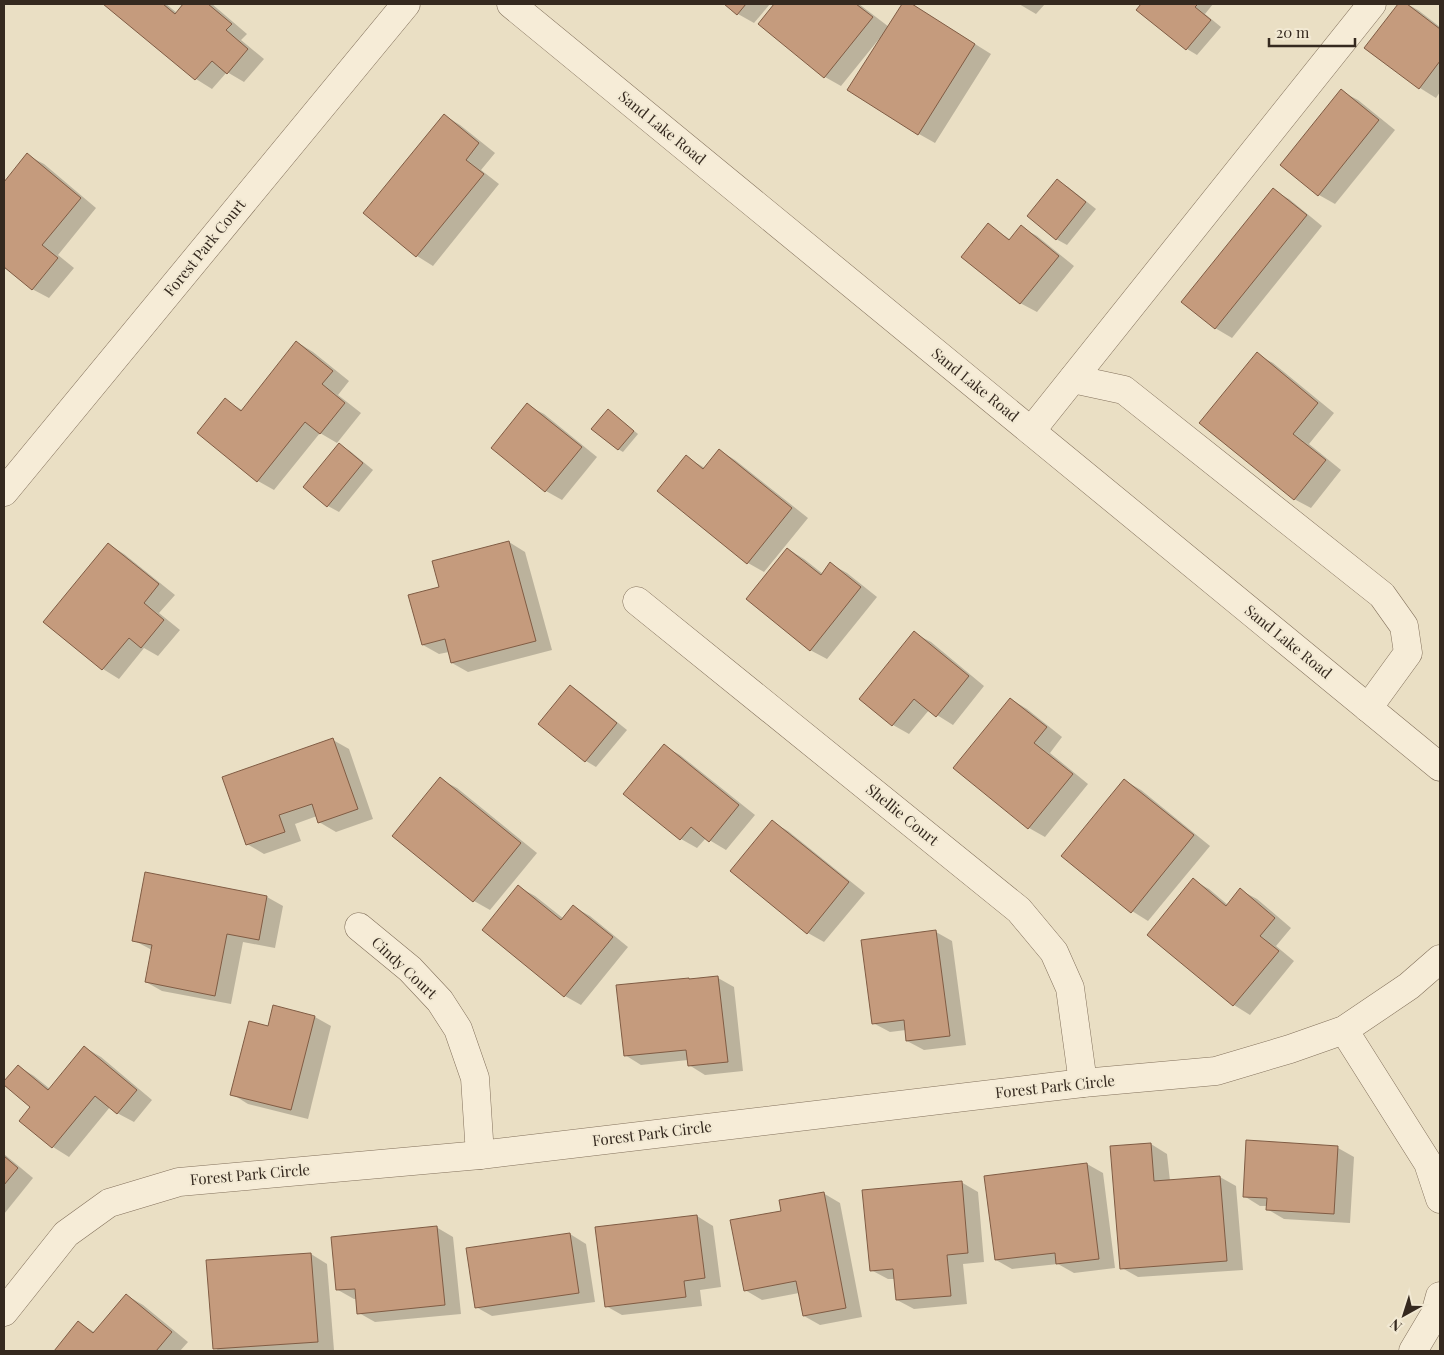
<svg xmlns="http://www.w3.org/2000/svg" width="1444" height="1355" font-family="'Playfair Display',serif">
<rect width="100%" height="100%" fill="#eadfc4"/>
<g fill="#0003">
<path d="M105,4h61l11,9 8,-9h27l35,30 -6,6 23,19 -20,23 -17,-10 -15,17 -16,-10z"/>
<path d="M726,4h44l-16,19 -16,-9z"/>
<path d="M775,4h84l30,23 14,-23h8l80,50 -56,89 -16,-9 -39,-94 -1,-1 -38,47 -16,-9 -66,-53z"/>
<path d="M1019,4h26l-9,10z"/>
<path d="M1143,4h70l-8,10 16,13 -24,28 -10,-6 -49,-39z"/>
<path d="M1400,4h7l11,6 22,17v65l-4,6 -16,-10 -54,-40z"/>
<path d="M1341,91l17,9 37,30 -60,74 -16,-9z"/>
<path d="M444,115l16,10 35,28 -14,17 18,14 -66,82 -16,-10 -53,-43z"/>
<path d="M27,155l17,9 52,44 -38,47 16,13 -25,30 -17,-9 -28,-23v-82z"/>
<path d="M1058,181l10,6 28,22 -29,36 -11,-6z"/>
<path d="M1273,190l16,9 33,27 -90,112 -17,-10z"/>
<path d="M988,225l23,15 10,-13 16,9 37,30 -37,46 -17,-9z"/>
<path d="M297,342l16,10 36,29 -11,14 23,18 -24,30 -17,-10 -46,57 -16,-9 -59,-48 26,-33 17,10z"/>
<path d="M1257,354l16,9 61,50 -25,31 32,26 -30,38 -17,-9z"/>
<path d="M527,405l17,9 53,43 -35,43 -16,-9z"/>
<path d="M613,414l25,20 -15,18 -5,-3z"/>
<path d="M339,445l11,6 23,19 -34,42 -11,-6 -23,-19z"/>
<path d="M719,450l16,10 73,58 -44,54 -16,-9 -62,-106 19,11z"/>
<path d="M509,542l16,10 27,98 -84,22 -16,-9 -3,-11 -10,2 -16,-9 18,-57z"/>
<path d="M108,544l16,10 51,41 -16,18 21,17 -22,26 -14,-8 -25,31 -16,-10 -58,-47z"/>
<path d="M788,549l16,10 19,15 8,-10 16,9 30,24 -50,62 -17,-9z"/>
<path d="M914,633l17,9 53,44 -31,39 -24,-15 -20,24 -16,-9z"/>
<path d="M570,686l11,7 46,37 -31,37 -10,-6 -46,-37z"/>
<path d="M1011,699l16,10 35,28 -12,16 38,31 -43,53 -16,-9 -74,-60z"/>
<path d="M333,740l16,9 24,70 -37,13 -17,-10 -2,-6 -22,8 6,17 -37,13 -17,-10z"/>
<path d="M664,746l16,9 75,60 -29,35 -20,-12 -9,10 -16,-9z"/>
<path d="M440,779l17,9 80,65 -47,57 -16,-9z"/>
<path d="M1124,780l17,10 69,56 -62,75 -16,-10z"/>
<path d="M772,822l16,9 77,62 -41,49 -16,-9 -76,-62z"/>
<path d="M1193,880l16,9 19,16 12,-15 17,9 34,29 -15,18 18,15 -44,54 -16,-10 -86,-71z"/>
<path d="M519,887l16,9 29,23 10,-12 16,9 38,31 -47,58 -16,-9 -81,-66z"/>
<path d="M267,897l16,9 -8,42 -32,-6 -12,62 -69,-13 -16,-9 6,-32 -19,-10z"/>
<path d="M936,932l16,9 14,104 -42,5 -17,-9 -1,-11 -16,2 -17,-9z"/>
<path d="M718,978l16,9 9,84 -38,4 -16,-10 -1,-5 -47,5 -16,-10z"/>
<path d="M315,1017l16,9 -23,93 -60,-15 -16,-10 37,-67z"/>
<path d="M84,1047l17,10 51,43 -18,22 -17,-9 -7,-6 -41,50 -16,-10 -32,-26 11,-14 -28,-24 14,-17 16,10 16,13z"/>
<path d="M1151,1144l16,10 3,27 50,-4 16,9 7,84 -105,7 -16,-9z"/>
<path d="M1338,1148l16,9 -4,66 -66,-4 -17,-10 1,-3h-8l-16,-10z"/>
<path d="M4,1154l29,24 -29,36z"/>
<path d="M1087,1164l16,9 12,95 -41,5 -16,-9 -46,5 -16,-9z"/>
<path d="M961,1182l17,10 6,70 -21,2 4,40 -53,5 -17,-9 -2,-21h-7l-17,-9z"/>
<path d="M823,1193l17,10 22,114 -42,8 -16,-9 -5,-23 -37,7 -17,-10 37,-78z"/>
<path d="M697,1216l16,10 8,61 -21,3 2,16 -80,9 -16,-9z"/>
<path d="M436,1227l17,10 8,77 -86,8 -16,-9 -2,-14h-3l-16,-9z"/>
<path d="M570,1234l16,10 9,58 -103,14 -16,-9z"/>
<path d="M311,1254l16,10 7,86 -115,1 -4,-3z"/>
<path d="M126,1295l17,10 45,37 -8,9h-124l23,-28 17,10z"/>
</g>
<g fill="#c59b7d" stroke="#805c44">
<path d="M103,4h60l12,10 8,-10h25l24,20 -6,6 22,19 -21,25 -15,-13 -17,19z"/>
<path d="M724,4h22l-9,11z"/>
<path d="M774,4h82l17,13 -49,61 -66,-54z"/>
<path d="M902,4h10l63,40 -57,91 -71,-45z"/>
<path d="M1141,4h57l-3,3 16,13 -25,30 -50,-40z"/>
<path d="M1398,4h9l33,25v32l-21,28 -55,-41z"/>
<path d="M1341,89l38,31 -61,76 -38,-31z"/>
<path d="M444,114l35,29 -13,17 18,14 -68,83 -53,-44z"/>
<path d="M27,153l54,45 -39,47 16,13 -26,32 -28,-23v-85z"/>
<path d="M1057,179l29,23 -30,38 -29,-24z"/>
<path d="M1273,188l34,27 -92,114 -34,-27z"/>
<path d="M988,223l21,17 12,-15 38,31 -39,48 -59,-47z"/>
<path d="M296,341l37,30 -11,13 23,19 -25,31 -15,-12 -48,60 -60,-49 28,-35 16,13z"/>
<path d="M1257,352l61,51 -25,31 33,26 -32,40 -95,-77z"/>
<path d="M527,403l55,44 -37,45 -54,-44z"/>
<path d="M608,409l26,22 -16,19 -27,-21z"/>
<path d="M339,443l24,20 -36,44 -24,-20z"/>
<path d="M719,449l73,59 -45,56 -90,-73 29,-36 17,14z"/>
<path d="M509,541l27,100 -85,22 -6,-24 -23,6 -14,-50 31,-8 -7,-26z"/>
<path d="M108,543l51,41 -15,19 20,17 -23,28 -12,-10 -27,32 -59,-48z"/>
<path d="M787,548l34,27 9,-13 31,25 -51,64 -64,-52z"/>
<path d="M914,631l55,45 -33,41 -22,-18 -22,27 -33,-27z"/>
<path d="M570,685l47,38 -32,39 -47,-38z"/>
<path d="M1010,698l37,29 -13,16 39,31 -45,55 -75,-61z"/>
<path d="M333,738l25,71 -40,14 -6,-19 -33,11 6,17 -39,13 -24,-68z"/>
<path d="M664,744l75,61 -30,37 -18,-15 -11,13 -57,-46z"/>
<path d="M440,777l81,66 -48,59 -81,-66z"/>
<path d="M1124,779l70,56 -63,78 -70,-57z"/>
<path d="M772,820l77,62 -42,52 -77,-63z"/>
<path d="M145,872l122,24 -8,44 -32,-6 -12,62 -70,-14 7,-37 -20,-4z"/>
<path d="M1193,878l33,28 14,-18 35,30 -15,18 19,15 -46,55 -86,-71z"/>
<path d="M518,885l43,35 12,-15 40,32 -49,60 -82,-67z"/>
<path d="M936,930l14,106 -44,5 -2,-21 -32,4 -11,-84z"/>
<path d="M718,976l10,86 -40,4 -2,-16 -62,6 -8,-71 73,-7v1z"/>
<path d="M273,1005l42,11 -24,94 -61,-15 19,-74 19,5z"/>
<path d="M84,1046l53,44 -20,24 -22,-18 -43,52 -33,-27 11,-14 -26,-22v-4l14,-16 30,25z"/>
<path d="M1246,1140l92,6 -4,68 -68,-4 1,-12 -24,-1z"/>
<path d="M1151,1143l3,38 66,-5 7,85 -107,8 -10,-123z"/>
<path d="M4,1156l14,12 -14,17z"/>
<path d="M1087,1163l12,96 -43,5 -1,-11 -60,7 -11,-84z"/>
<path d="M962,1181l6,72 -21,2 4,41 -55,4 -3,-31 -23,2 -8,-81z"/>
<path d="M824,1192l22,116 -43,8 -7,-35 -52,10 -14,-71 51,-9 -2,-11z"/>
<path d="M697,1215l8,63 -21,3 2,16 -81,10 -10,-80z"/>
<path d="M437,1226l8,79 -88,9 -2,-25 -19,1 -5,-53z"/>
<path d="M570,1233l9,60 -104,15 -9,-60z"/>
<path d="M311,1253l7,89 -105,7 -7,-89z"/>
<path d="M126,1294l46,38 -16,19h-102l24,-30 15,12z"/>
</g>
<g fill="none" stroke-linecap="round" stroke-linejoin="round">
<g stroke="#83715c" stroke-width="29">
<g id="minor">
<path d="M511,4l929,763"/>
<path d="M1073,379l51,11 258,205 22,31 4,27 -40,55"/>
<path d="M1031,431l341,-427"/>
<path d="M4,492l402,-488"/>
<path d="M637,601l382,309 35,42 16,36 13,95"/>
<path d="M359,927l51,42 30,32 18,28 17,49 5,77"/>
<path d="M1344,1030l84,133 12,36"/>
<path d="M4,1312l62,-78 43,-31 70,-21 301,-27 603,-72 133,-12 74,-22 54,-19 65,-44 31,-27"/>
<path d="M1413,1351l22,-37 5,-18"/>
</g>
</g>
<use href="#minor" stroke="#f6ecd7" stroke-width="28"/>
</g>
<g text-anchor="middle" stroke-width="4" stroke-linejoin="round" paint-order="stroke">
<g font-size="15" fill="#35291f" stroke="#f2e9d3">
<text transform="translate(662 128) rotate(39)" y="5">Sand Lake Road</text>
<text transform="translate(205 248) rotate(-51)" y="5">Forest Park Court</text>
<text transform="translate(975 385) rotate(39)" y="5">Sand Lake Road</text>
<text transform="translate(1288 642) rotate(39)" y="5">Sand Lake Road</text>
<text transform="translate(902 815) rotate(39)" y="5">Shellie Court</text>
<text transform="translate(404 968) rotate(43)" y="5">Cindy Court</text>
<text transform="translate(1055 1087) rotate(-6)" y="5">Forest Park Circle</text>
<text transform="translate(652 1134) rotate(-7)" y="5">Forest Park Circle</text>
<text transform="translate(250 1175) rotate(-5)" y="5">Forest Park Circle</text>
</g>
</g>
<rect width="1444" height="1355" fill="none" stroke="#35291f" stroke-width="10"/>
<g transform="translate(1404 1315) rotate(219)" stroke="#f2e9d3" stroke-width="4" paint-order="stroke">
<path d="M0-4L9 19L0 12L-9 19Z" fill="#35291f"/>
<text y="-8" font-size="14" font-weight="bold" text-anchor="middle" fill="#35291f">N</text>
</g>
<path d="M1269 38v8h86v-8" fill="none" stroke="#35291f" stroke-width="2.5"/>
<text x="1276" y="38" font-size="15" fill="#35291f" stroke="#f2e9d3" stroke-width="4" paint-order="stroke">20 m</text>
</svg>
